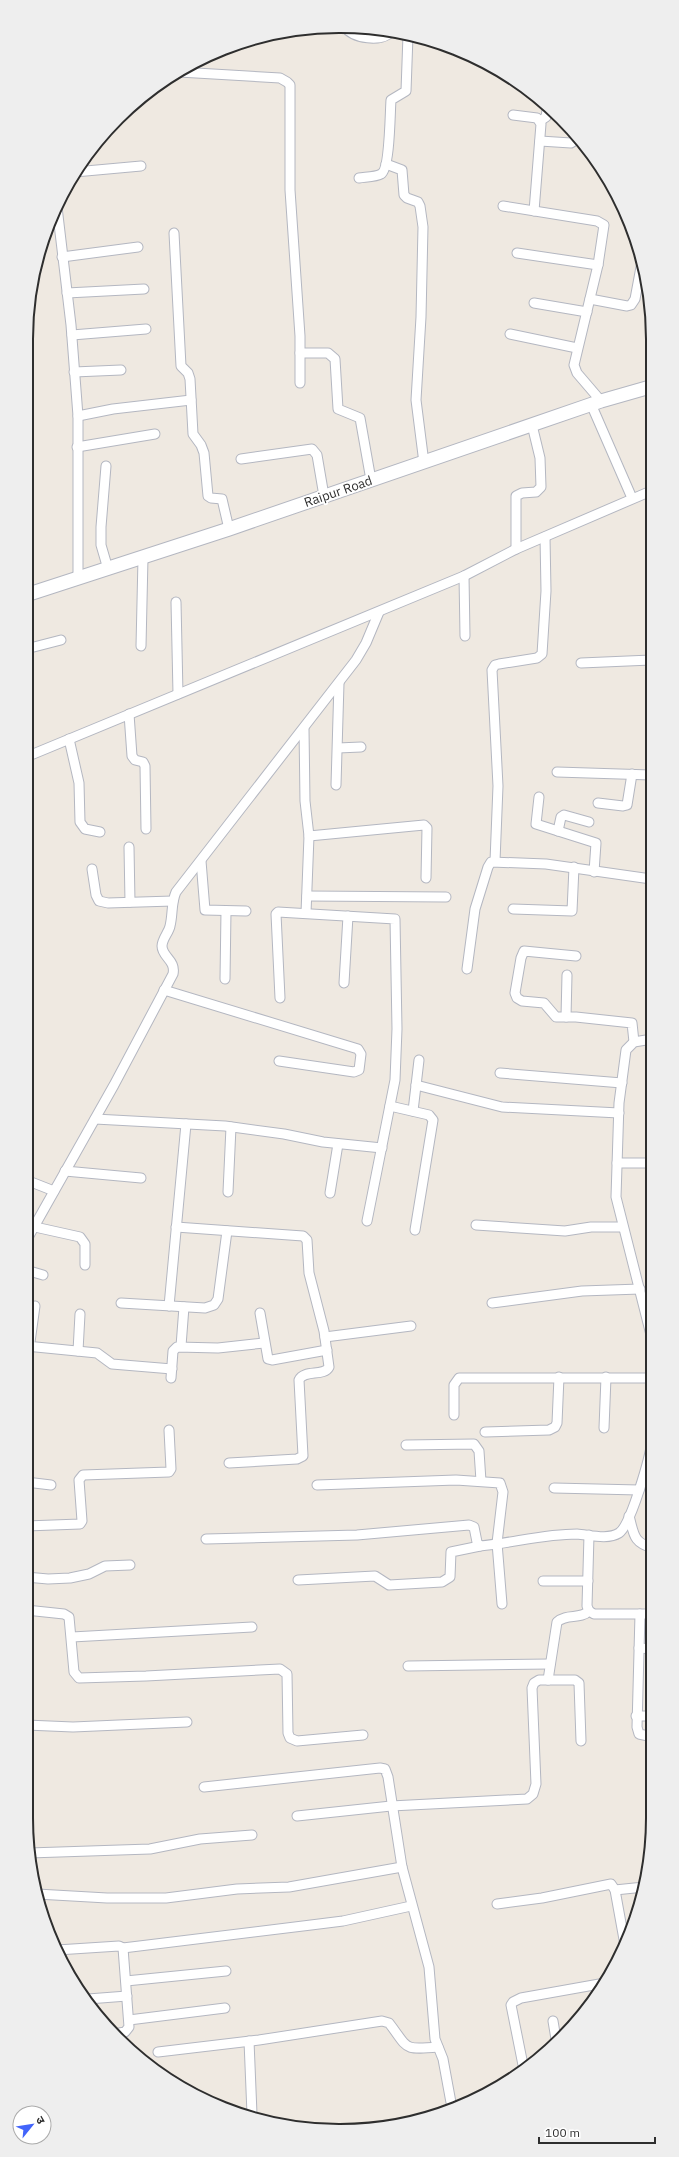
<svg xmlns="http://www.w3.org/2000/svg" width="679" height="2157" font-family="'IBM Plex Sans','Noto Sans Devanagari',sans-serif">
<rect width="100%" height="100%" fill="#efe9e1"/>
<g fill="none" stroke-linecap="round" stroke-linejoin="round">
<g stroke="#b4b7c1" stroke-width="11">
<g id="street">
<path d="M344,26c9,13 38,17 48,5"/>
<path d="M179,72l101,6 7,4 3,3v105l10,146v47"/>
<path d="M513,115l24,3 4,6 -7,87"/>
<path d="M540,121l6,-4 1,-7"/>
<path d="M540,141l31,2 8,-5"/>
<path d="M386,164l16,6 2,25 3,3 11,4 2,4 3,21 -2,90 -5,83 8,63"/>
<path d="M75,172l66,-6"/>
<path d="M359,178c6,-1 17,-1 22,-4 9,-5 9,-62 10,-74l15,-9 2,-56"/>
<path d="M503,206l94,15 7,4 -6,40 -24,100 3,8 24,28"/>
<path d="M57,207l14,118 7,91v163"/>
<path d="M174,233l7,133 7,7 2,6 3,55 8,11 3,8 4,43 3,2 11,1 7,30"/>
<path d="M517,253l81,12"/>
<path d="M62,257l76,-10"/>
<path d="M67,293l77,-4"/>
<path d="M590,299l37,7 4,-1 4,-6 6,-32"/>
<path d="M534,303l53,9"/>
<path d="M510,334l67,14"/>
<path d="M72,335l74,-6"/>
<path d="M300,353h28l7,6 3,50 22,9 11,62"/>
<path d="M74,372l47,-2"/>
<path d="M591,404l41,94"/>
<path d="M78,416l35,-7 78,-9"/>
<path d="M77,447l78,-13"/>
<path d="M241,459l71,-10 5,6 7,41"/>
<path d="M106,466l-5,61v18l7,24"/>
<path d="M516,549v-53l6,-3 14,-1 5,-5 -1,-29 -8,-33"/>
<path d="M464,576l1,60"/>
<path d="M176,602l2,92"/>
<path d="M141,646l2,-88"/>
<path d="M26,649l35,-9"/>
<path d="M581,663l70,-3"/>
<path d="M129,714l3,42 3,4 8,2 2,4 1,63"/>
<path d="M304,729l1,72 4,35 -3,77"/>
<path d="M69,739l10,44 1,39 5,7 15,3"/>
<path d="M338,748l23,-1"/>
<path d="M26,757l438,-181 52,-27 135,-58"/>
<path d="M557,772l94,3"/>
<path d="M336,785l3,-102"/>
<path d="M539,797l-3,27 60,19 -2,29"/>
<path d="M598,803l25,3 4,-1 5,-31"/>
<path d="M558,831l3,-14 3,-2 25,7"/>
<path d="M309,836l115,-11 3,3 -1,50"/>
<path d="M129,847l1,55"/>
<path d="M201,861l4,49 41,1"/>
<path d="M495,861l3,-75 -6,-116 3,-5 4,-1 38,-6 5,-4 4,-63 -1,-54"/>
<path d="M92,869l4,26 3,6 9,2 65,-2"/>
<path d="M307,896l139,1"/>
<path d="M513,909l59,2 2,-44"/>
<path d="M576,956l-52,-5 -3,7 -6,35 2,5 5,3 22,2 12,14h20l56,6 2,19"/>
<path d="M467,969l8,-60 13,-42 3,-5 55,2 105,15"/>
<path d="M225,979l1,-68"/>
<path d="M344,983l4,-67"/>
<path d="M164,990l194,59 3,5 -2,16 -5,2 -75,-11"/>
<path d="M280,998l-4,-84 2,-2 117,7 2,110 -2,51 -28,141"/>
<path d="M566,1017l1,-42"/>
<path d="M652,1039l-18,3 -8,8 -7,53 -3,94 36,142"/>
<path d="M500,1073l122,10"/>
<path d="M416,1085l86,22 117,6"/>
<path d="M390,1106l39,9 4,5 -18,110"/>
<path d="M413,1111l6,-51"/>
<path d="M95,1119l130,7 59,8 39,8 59,6"/>
<path d="M617,1163h35"/>
<path d="M65,1171l76,7"/>
<path d="M26,1180l28,11"/>
<path d="M228,1192l3,-65"/>
<path d="M330,1193l8,-49"/>
<path d="M26,1225l54,12 5,7v21"/>
<path d="M476,1225l89,6 26,-4h32"/>
<path d="M176,1227l127,9 4,4 2,33 15,58 5,36c-5,10 -25,2 -30,13l4,76 -6,3 -68,4"/>
<path d="M26,1241l88,-156 59,-111c3,-14 -11,-17 -11,-28 0,-7 7,-14 8,-20 3,-12 1,-23 6,-34l180,-232 10,-17 13,-31"/>
<path d="M26,1270l17,5"/>
<path d="M121,1303l84,5 9,-3 4,-6 9,-68"/>
<path d="M492,1303l90,-12 58,-2"/>
<path d="M169,1306l17,-182"/>
<path d="M260,1313l8,46 4,1 55,-10"/>
<path d="M325,1337l86,-11"/>
<path d="M26,1346l71,7 15,11 60,5"/>
<path d="M181,1346l3,-39"/>
<path d="M78,1351l2,-37"/>
<path d="M26,1371l9,-65"/>
<path d="M171,1378l2,-27 4,-4 41,1 46,-5"/>
<path d="M454,1415v-30l5,-7h193"/>
<path d="M604,1428l2,-51"/>
<path d="M485,1432l64,-2 6,-3 2,-4 2,-46"/>
<path d="M406,1445l68,-1 5,7 2,30"/>
<path d="M26,1482l25,3"/>
<path d="M317,1485l139,-5 44,3 3,9 -6,51 5,61"/>
<path d="M554,1488l85,2"/>
<path d="M629,1516c5,18 4,27 24,32"/>
<path d="M26,1526l54,-2 2,-3 -3,-41 4,-5 86,-3 2,-3 -2,-39"/>
<path d="M589,1535l-2,71 2,5 5,3h59"/>
<path d="M206,1539l151,-4 112,-10 5,2 3,15 3,4c33,-3 64,-12 97,-12 13,1 31,6 42,-1 12,-8 31,-76 33,-92"/>
<path d="M26,1577l22,2 22,-1 19,-4 16,-8 25,-1"/>
<path d="M298,1580l77,-4 14,9 53,-3 8,-5 1,-25 29,-6"/>
<path d="M543,1581h45"/>
<path d="M26,1610l38,4 5,3 5,55 5,6 67,-2 134,-7 7,5 1,59 2,5 7,3 66,-6"/>
<path d="M640,1614l-3,113 2,7 14,3"/>
<path d="M72,1637l180,-10"/>
<path d="M639,1648l14,1"/>
<path d="M408,1666l142,-2"/>
<path d="M548,1680l9,-58c10,-9 23,-2 32,-11"/>
<path d="M636,1716h17"/>
<path d="M26,1725l47,2 114,-5"/>
<path d="M204,1787l176,-19 5,1 3,8 14,90 27,100 6,72 8,20 9,49"/>
<path d="M297,1816l94,-10 136,-7 6,-5 3,-10 -4,-96 2,-5 5,-3h36l4,3 2,58"/>
<path d="M29,1853l121,-4 50,-10 52,-4"/>
<path d="M615,1890l29,-3"/>
<path d="M37,1894l70,4h59l71,-9 52,-2 113,-20"/>
<path d="M497,1904l45,-6 69,-14 4,6 10,55"/>
<path d="M123,1948l188,-23 32,-4 68,-15"/>
<path d="M57,1950l62,-4 4,2 6,79 -4,5 -11,2"/>
<path d="M126,1981l100,-10"/>
<path d="M88,1999l39,-3"/>
<path d="M129,2020l96,-12"/>
<path d="M553,2021l3,18"/>
<path d="M249,2041l3,73"/>
<path d="M158,2052l101,-12 123,-19 7,2c20,26 13,27 49,24"/>
<path d="M524,2070l-13,-65 2,-3 8,-4 84,-15"/>
</g>
</g>
<g stroke="#b4b7c1" stroke-width="15">
<path id="secondary" d="M26,595l203,-66 372,-128 49,-14"/>
</g>
<use href="#street" stroke="#fff" stroke-width="9"/>
<use href="#secondary" stroke="#fff" stroke-width="13"/>
</g>
<g text-anchor="middle" stroke-width="3.5" stroke-linejoin="round" paint-order="stroke">
<g font-size="13" fill="#2e2e2e" stroke="#fff">
<text transform="translate(338 491) rotate(-19)" y="5">Raipur Road</text>
</g>
</g>
<path d="M0 0H679V2157H0ZM339 33H340A306 306 0 0 1 646 339V1818A306 306 0 0 1 340 2124H339A306 306 0 0 1 33 1818V339A306 306 0 0 1 339 33Z" fill="#eee" fill-rule="evenodd"/>
<path fill="none" stroke="#2e2e2e" stroke-width="2" d="M339 33H340A306 306 0 0 1 646 339V1818A306 306 0 0 1 340 2124H339A306 306 0 0 1 33 1818V339A306 306 0 0 1 339 33Z"/>
<g transform="translate(32 2125) rotate(60)"><circle r="19" fill="#ffffff" stroke="#ababab"/>
<path d="M0-3L7 15L0 10L-7 15Z" fill="#4264fb"/>
<text y="-6" font-size="11" font-weight="bold" text-anchor="middle" fill="#2e2e2e">उ</text>
</g>
<path d="M539 2137v6h116v-6" fill="none" stroke="#2e2e2e" stroke-width="2"/>
<text x="545" y="2137" font-size="12" fill="#2e2e2e" stroke="#ffffff" stroke-width="3" paint-order="stroke">100 m</text>
</svg>
